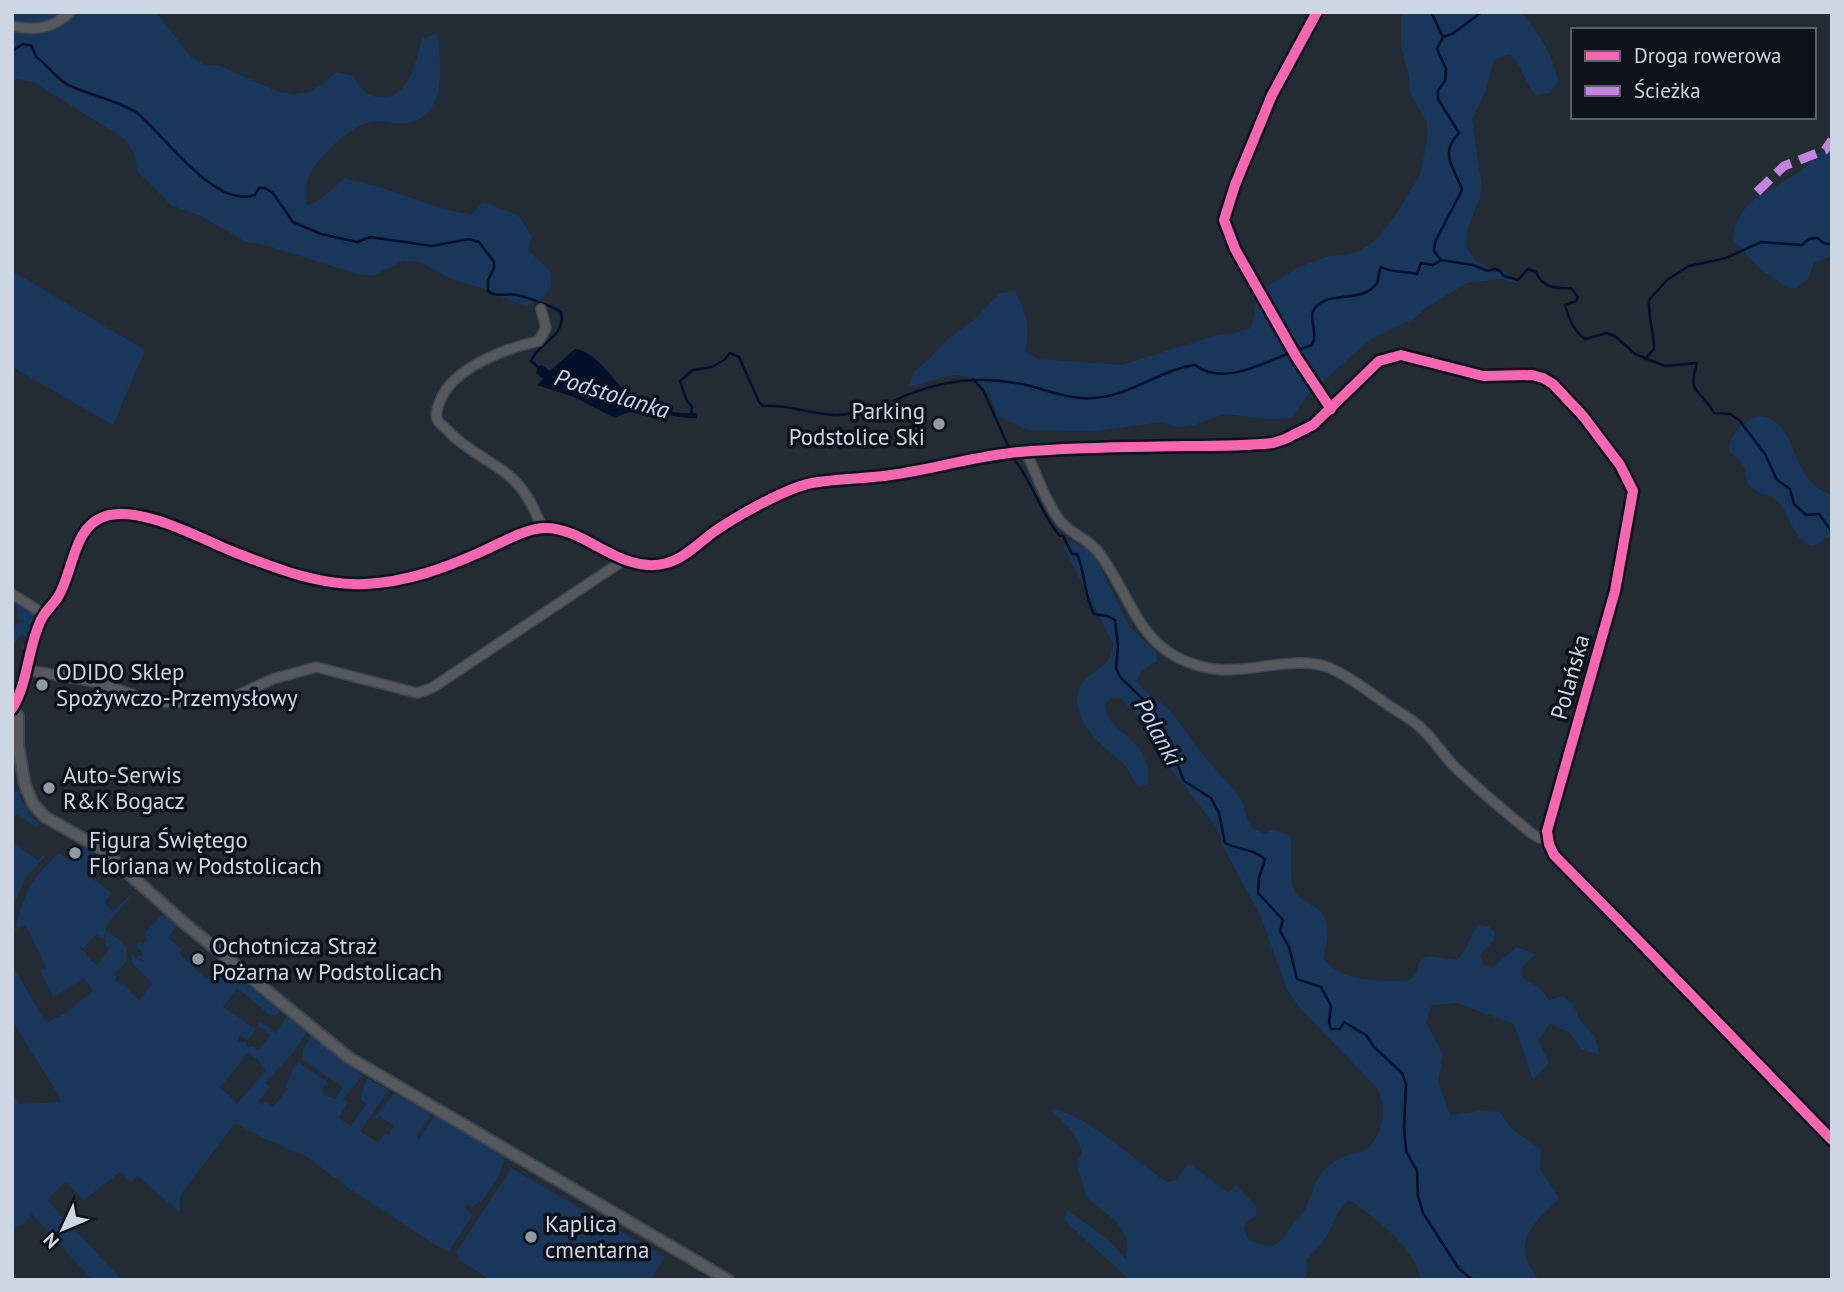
<svg xmlns="http://www.w3.org/2000/svg" width="1844" height="1292" font-family="'PT Sans',sans-serif">
<rect width="100%" height="100%" fill="#232b35"/>
<g fill="#19375b" fill-rule="evenodd">
<path d="M12,12h144l35,45 14,8 16,1 57,26 17,2 16,-2 26,-20 16,4c7,12 15,22 30,21 28,-2 32,-35 39,-58l15,-6c4,31 11,84 -30,90 -12,2 -24,-4 -37,-1 -19,4 -51,34 -60,52 -5,10 -4,20 -3,31 17,-4 24,-17 38,-27 13,5 25,6 37,10 30,9 59,23 90,26l11,-12 35,13 14,21 -4,14 22,21 1,16 -9,12 -15,7 -16,-5 -29,-13 -32,-9 -29,-17 -18,-1 -30,15 -16,-2 -95,-30 -16,-2 -45,-26 -30,-11 -34,-34 -2,-16 -9,-15 -92,-58 -17,-3 -5,3z"/>
<path d="M1401,12h120c18,21 31,41 37,68l-8,13 -15,2c-10,-14 -13,-29 -25,-41l-16,6 -8,30 -14,30 9,62 -1,16 -13,32 -1,16 9,14 13,7 15,3 13,12 -17,-3 -32,4 -42,25 -11,11 -43,20 -61,53 -19,26 -18,1 -49,-5 -30,11 -16,2 -16,-5 -66,9 -69,-1 -30,-14c-7,-29 -25,-48 -57,-38 -14,4 -16,7 -32,8l6,-15 13,-10 23,-24 25,-18 24,-26 16,-2c11,24 16,33 10,60l13,8 84,6 95,-30 18,-2 16,-5 7,-32 13,-12 28,-17 30,-11 16,-1 15,-4 15,-10 20,-25 25,-41 7,-34v-18l-17,-30 -1,-16 -8,-32z"/>
<path d="M1832,142v114l-18,7 -6,16 -14,10c-27,-9 -42,-29 -61,-49 5,-41 31,-45 61,-65 14,-9 26,-23 38,-33z"/>
<path d="M12,271l133,79 -32,75 -101,-58z"/>
<path d="M1757,416c44,2 29,64 75,79v43h-7l-6,6 -8,2c-23,-11 -19,-34 -36,-47 -7,-6 -18,-5 -24,-12 -6,-5 -4,-13 -7,-20 -3,-7 -10,-11 -15,-16 1,-18 13,-28 28,-35z"/>
<path d="M1071,541l18,8 6,7 34,70 27,26 1,9 -16,11 -4,9c9,14 25,20 36,33 12,16 23,33 36,48 9,12 21,21 29,33 12,17 3,29 26,39l9,-5 18,7c1,16 -2,35 2,50 5,19 28,17 33,35 4,12 -1,27 -2,39 19,23 58,21 86,20l7,-8 2,-10 8,-6 30,4c11,-10 12,-23 21,-35l10,1 7,6 -2,9 -13,14 3,9 10,3 24,-20 18,7 -13,14v10l17,9 10,13 14,-4 10,8 8,18 14,15 5,18 -19,-6 -12,-17 -19,-8 -12,16 11,22 -16,18 -19,-56 -58,-21 -24,2 -6,17 17,32 -5,27 12,34 30,-4 20,1 11,16 30,22 -1,19 19,29c-28,28 -49,45 -20,82h-119c1,-27 -50,-67 -71,-80 -14,10 -16,29 -27,43 -4,5 -10,10 -15,16l-1,21h-176l-66,-60 3,-10 39,28 20,21c0,-7 2,-16 0,-22 -7,-19 -26,-26 -38,-39 -5,-6 -4,-14 -7,-21 -5,-10 -5,-15 1,-24 -5,-20 -18,-30 -32,-44 36,3 85,53 117,73l10,-2 11,-17 40,29 8,-7 20,21v10l-9,5 -3,8 3,9c24,13 29,11 43,-10 4,-6 10,-10 14,-17 8,-14 9,-30 22,-43 11,-11 29,-15 43,-20 15,-19 18,-37 9,-59l-78,-81 -13,-18 -26,-73 -37,-69 -7,-20 -53,-68 -20,-38 -23,-23 -11,-1 -5,7c4,33 47,30 43,79l-10,3c-4,-6 -7,-13 -11,-19 -7,-9 -17,-15 -24,-22 -20,-17 -39,-50 -14,-70 13,-10 23,-14 24,-33l-50,-97z"/>
<path d="M12,596l24,19 -7,37 -8,-3 6,-10 -4,-5 -5,3 -6,12 3,-23 5,-5 -4,-4 3,-5 -2,-2 1,-2 -6,-5z"/>
<path d="M21,790l-1,8 13,21 7,5 -4,3 -18,-12 -6,1v-23z"/>
<path d="M16,844l22,17 5,-6 2,2 -19,20 -14,30v-62z"/>
<path d="M85,846l19,15 -12,17 20,15 -8,9 9,9 21,-19 -26,31 -5,16 -6,-5 -13,13h-4l2,4 2,-1 4,8 9,7 12,-16 -5,-6 7,-3 -7,2 3,-12 20,17 -1,15 -12,12 3,3 -2,3 5,5 3,-1 16,16 14,-16 -21,-21 -1,-9 12,8 1,-1 -11,-9 8,5 2,-3 -7,-8 3,-4 4,2 4,-3 -2,-8 19,-20 14,11 -10,14 14,12 -3,3 27,26 17,-16 58,47 -5,6 -7,-2 -32,-26 -14,19 33,22 -8,11 -8,-4 -2,6h8l3,6 3,-2 7,4 12,-15 -13,-9 2,-4 14,8 1,4 12,-18 20,16 -15,22 -27,29 5,4 -11,14 4,4 3,-3 7,5 15,-18 -2,-3 9,-22 4,-1 29,19 -6,8 3,3 -1,2 11,4 8,-12 -40,-27v-10l8,-14 52,39 -20,24 5,3 -9,16 12,8 15,-22 -6,-5 7,-21 22,12 -29,41 18,12 7,-10 4,2 5,-9 -14,-10 -3,4 -2,-3 20,-24 36,21 -14,23 2,3 16,-24 70,41 -6,19 -18,27 -3,-1 -5,5 -6,-3 -2,3 8,8 -23,34 -3,2 -13,-7 -84,-55 -43,-32 -42,-18 -30,-16 -54,71 -2,18 -41,-36 -7,6 -11,-10 -36,28 -18,-18 -19,18 75,80h-30l-60,-66 -6,8 -14,7v-137l7,12 41,-2 -1,-6 -47,-76v-55l34,58 19,-10 28,-22 -9,-13 -30,19 -14,-26 6,-4 -20,-42 -11,5v-2c12,-40 14,-46 44,-75l10,8zM248,1053l9,6 9,11 -29,34 -17,-17z"/>
<path d="M511,1168l154,89 -15,23h-159l-32,-20 -2,-9z"/>
</g>
<path fill="#030f2b" d="M575,349c23,3 37,32 54,45 18,14 45,21 67,19l1,5c-32,1 -53,-17 -82,0l-41,-21 -37,-12 6,-6 -7,-6 2,-7 4,-1 8,6z"/>
<g fill="none" stroke-linecap="round" stroke-linejoin="round">
<g stroke="#030f2b" stroke-width="2.5">
<path d="M1431,12l12,25"/>
<path d="M12,51l11,-7 9,2 4,11c12,8 19,21 32,28 19,9 54,17 69,28 28,22 77,96 118,82l4,-7h6l8,5 20,29 28,12 36,8 13,-5 62,9 37,-7 10,3 15,20v6l-6,12v11c9,7 19,2 29,4 9,2 37,12 44,17 5,26 -23,30 -30,49l9,8"/>
<path d="M1441,260l32,5 15,6 7,-2 5,2 4,5 14,4 10,-11 8,3c6,15 20,17 35,16l7,9 -2,4 -11,4c4,14 8,25 20,34l22,-6 9,4 19,17 30,12 32,-3c-10,33 3,24 17,50l16,1 9,6 26,34 12,26 13,9 4,15 12,11 13,-1 13,18"/>
<path d="M1441,260l-7,-9 1,-9 27,-52c-7,-23 -24,-35 -3,-57l-21,-34v-9l7,-9 1,-12 -9,-20 6,-12 9,-3 30,-22"/>
<path d="M1298,350l14,-5c7,-12 -5,-28 3,-37 14,-18 48,-4 62,-25 2,-4 1,-11 4,-16 11,6 24,4 36,7l4,-11 12,2 8,-5"/>
<path d="M1645,359l9,-10c0,-17 -6,-32 -5,-49l18,-20 22,-14 37,-8 35,-16 41,3 7,-6 8,-1 8,6h7"/>
<path d="M973,379l10,11 27,60"/>
<path d="M893,401c45,-21 88,-27 137,-15 19,5 43,14 63,12 38,-2 66,-28 102,-33 27,21 66,-1 95,-12"/>
<path d="M691,414l1,-7 -5,-6 -7,-20 13,-11 19,-3 12,-7 6,-7 9,4 20,45 4,4c24,-2 47,8 72,9 16,0 33,-5 49,-10"/>
<path d="M1013,458c20,24 28,57 47,78h3l9,18h5c9,21 6,38 17,60l13,2 8,4 3,26 -2,23 5,9 24,23 22,38 17,42 27,17 8,15 6,30c13,7 27,5 40,16l-6,19 -1,15 25,27 -3,11 9,16 8,32 24,8 10,19 -2,16 2,7h9l4,-7 22,13 8,12 28,26 4,11 -2,42 2,25 11,20 1,25 5,17 36,56 14,11"/>
</g>
<g stroke="#40464f" stroke-width="12">
<g id="minor">
<path d="M1317,12l-45,83 -37,90 -11,35 11,29 62,109 34,51"/>
<path d="M12,26c22,5 41,3 58,-14"/>
<path d="M541,309l5,19 -7,13c-32,7 -86,26 -99,60 -2,6 -6,13 -2,20 3,4 9,8 12,12 20,20 47,30 65,48 13,14 20,29 27,47"/>
<path d="M1026,452c11,22 20,52 36,71 11,12 28,17 37,30 37,50 40,104 115,116 35,5 83,-15 116,-1 21,9 40,25 58,37 12,8 26,15 35,25 12,11 20,25 31,36 24,24 51,45 77,67l8,5 9,1"/>
<path d="M12,594l32,20"/>
<path d="M27,670l69,12 46,16 29,5 58,-4 44,-20 43,-12 101,26 15,-5 192,-128"/>
<path d="M12,709c17,-28 15,-60 29,-89 4,-9 12,-15 17,-23 15,-24 15,-69 45,-80 37,-14 101,24 136,37 41,16 83,32 126,30 43,-2 80,-16 118,-33 18,-8 41,-22 61,-23 42,-1 77,48 123,35 18,-5 33,-21 48,-32 22,-15 71,-43 97,-48 26,-5 53,-4 79,-8 43,-6 85,-19 128,-23 55,-5 112,-5 167,-6 29,0 58,0 87,-3l12,-4 28,-14 66,-64 22,-6 82,21 49,-1 11,3 10,6 30,32 37,49 13,26 -18,100 -68,240 2,13 5,11 81,82 197,203"/>
</g>
</g>
<g stroke="#40464f" stroke-width="14">
<path id="tertiary" d="M12,711l6,5v29l7,40 8,19 12,13 55,31 84,75 164,134 380,223"/>
</g>
<use href="#minor" stroke="#55595d" stroke-width="9"/>
<use href="#tertiary" stroke="#55595d" stroke-width="10"/>
<path stroke="#c483df" stroke-width="9" stroke-dasharray="18 9" stroke-linecap="butt" d="M1757,192l27,-26 41,-16 7,-10"/>
<g stroke="#0b121b" stroke-width="15">
<g id="cycleway">
<path d="M1317,12l-45,83 -37,90 -11,35 11,29 62,109 34,51"/>
<path d="M12,709c17,-28 15,-60 29,-89 4,-9 12,-15 17,-23 15,-24 15,-69 45,-80 37,-14 101,24 136,37 41,16 83,32 126,30 43,-2 80,-16 118,-33 18,-8 41,-22 61,-23 42,-1 77,48 123,35 18,-5 33,-21 48,-32 22,-15 71,-43 97,-48 26,-5 53,-4 79,-8 43,-6 85,-19 128,-23 55,-5 112,-5 167,-6 29,0 58,0 87,-3l12,-4 28,-14 66,-64 22,-6 82,21 49,-1 11,3 10,6 30,32 37,49 13,26 -18,100 -68,240 2,13 5,11 81,82 197,203"/>
</g>
</g>
<use href="#cycleway" stroke="#f766af" stroke-width="10"/>
</g>
<g fill="#929aa6" stroke="#0b121b" stroke-width="2.5">
<circle cx="939" cy="424" r="7"/>
<circle cx="42" cy="685" r="7"/>
<circle cx="49" cy="788" r="7"/>
<circle cx="75" cy="853" r="7"/>
<circle cx="198" cy="959" r="7"/>
<circle cx="531" cy="1237" r="7"/>
</g>
<g text-anchor="middle" stroke-width="7" stroke-linejoin="round" paint-order="stroke">
<g font-size="23" fill="#cdd6e3" stroke="#0b121b" text-anchor="start">
<text x="925" y="419" text-anchor="end">Parking<tspan x="925" dy="26">Podstolice Ski</tspan></text>
<text x="56" y="680">ODIDO Sklep<tspan x="56" dy="26">Spożywczo-Przemysłowy</tspan></text>
<text x="63" y="783">Auto-Serwis<tspan x="63" dy="26">R&amp;K Bogacz</tspan></text>
<text x="89" y="848">Figura Świętego<tspan x="89" dy="26">Floriana w Podstolicach</tspan></text>
<text x="212" y="954">Ochotnicza Straż<tspan x="212" dy="26">Pożarna w Podstolicach</tspan></text>
<text x="545" y="1232">Kaplica<tspan x="545" dy="26">cmentarna</tspan></text>
</g>
<g font-size="23" fill="#cdd6e3" stroke="#0b121b">
<text transform="translate(1570 677) rotate(-74)" y="8">Polańska</text>
</g>
<g font-size="24" font-style="italic" fill="#c0d6f3" stroke="#0b121b">
<text transform="translate(612 394) rotate(17)" y="8">Podstolanka</text>
<text transform="translate(1158 732) rotate(61)" y="8">Polanki</text>
</g>
</g>
<rect width="1844" height="1292" fill="none" stroke="#cdd6e3" stroke-width="28"/>
<rect x="1571" y="28" width="245" height="91" fill="#0b121b" stroke="#59606b" stroke-width="2"/>
<rect x="1585" y="51" width="35" height="10" fill="#f766af" stroke="#59606b" stroke-width="2"/>
<text x="1634" y="63" font-size="21" fill="#cdd6e3">Droga rowerowa</text>
<rect x="1585" y="86" width="35" height="10" fill="#c483df" stroke="#59606b" stroke-width="2"/>
<text x="1634" y="98" font-size="21" fill="#cdd6e3">Ścieżka</text>
<g transform="translate(63 1229) rotate(226)" stroke="#0b121b" stroke-width="5" paint-order="stroke">
<path d="M0-5L12 26L0 18L-12 26Z" fill="#cdd6e3"/>
<text y="-10" font-size="19" font-weight="bold" text-anchor="middle" fill="#cdd6e3">N</text>
</g>
</svg>
